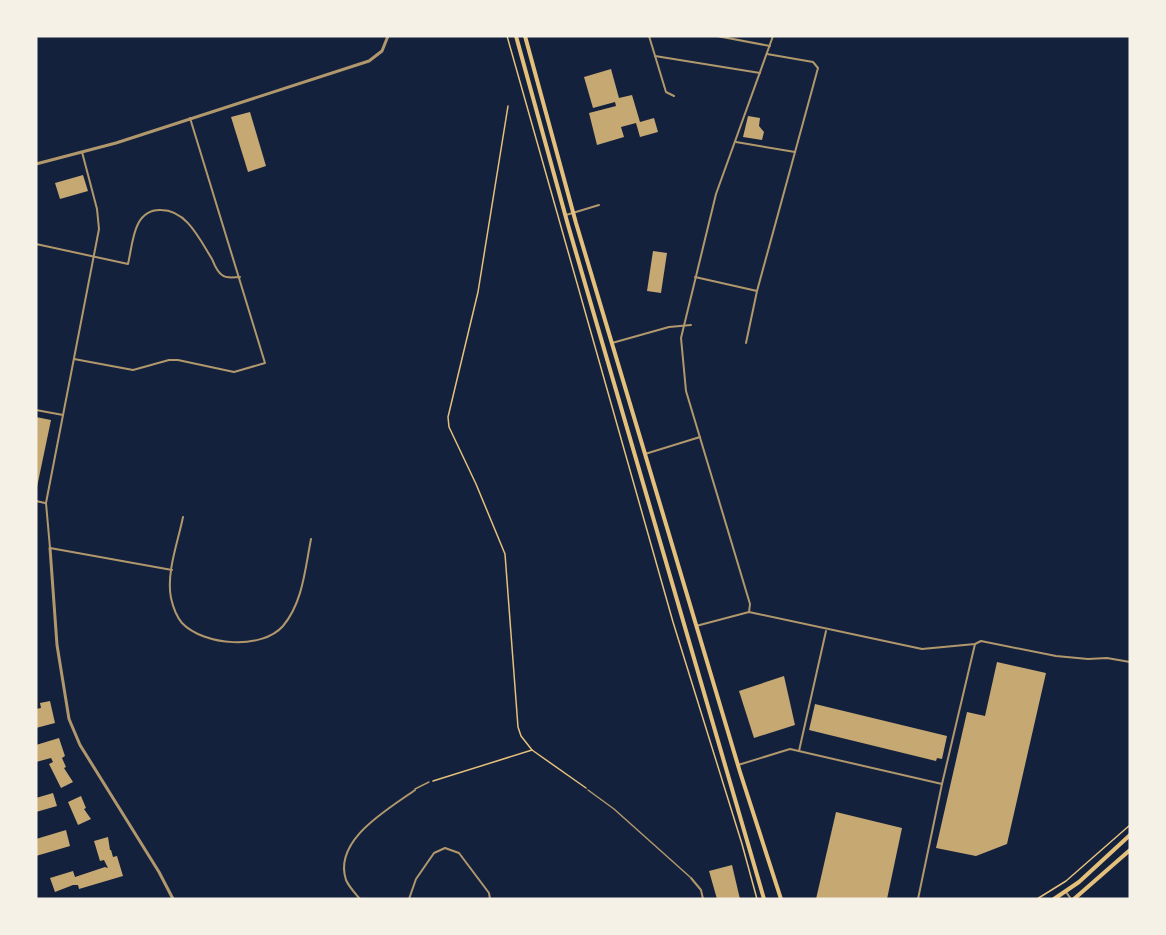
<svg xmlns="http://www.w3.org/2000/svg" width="1166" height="935" font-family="Roboto,sans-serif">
<rect width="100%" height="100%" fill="#14213d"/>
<g fill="#c6a872">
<path d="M611,69l8,29 13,-3 8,27 14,-4 4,14 -18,5 -4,-14 -15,4 3,10 -27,8 -8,-32 27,-7 -1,-4 -22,6 -9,-31z"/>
<path d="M250,112l16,54 -18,6 -17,-55z"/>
<path d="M748,116l12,2 -1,8 5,6 -2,8 -19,-3z"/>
<path d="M83,175l5,16 -28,8 -5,-16z"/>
<path d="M653,251l14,2 -6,40 -14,-2z"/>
<path d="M36,417l15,3 -14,67h-1z"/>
<path d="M997,662l49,11 -39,171 -31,12 -40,-8 31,-136 18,4z"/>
<path d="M784,676l11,49 -41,13 -15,-47z"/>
<path d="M50,701l5,22 -19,5v-19l5,-1 -1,-5z"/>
<path d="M815,704l132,32 -5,23 -5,-1 -1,3 -127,-31z"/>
<path d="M59,738l6,18 -3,2 4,9 -2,1 9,14 -12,6 -12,-24 4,-2 -2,-4 -15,4v-17z"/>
<path d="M53,793l4,13 -21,6v-14z"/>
<path d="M81,796l5,12 -2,1 7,10 -13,6 -10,-23z"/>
<path d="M836,812l66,16 -15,71h-71z"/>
<path d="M66,830l4,16 -34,10v-17z"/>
<path d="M108,837l2,13h1l2,7 4,-1 6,20 -44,13 -1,-4h-5l-18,7 -5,-14 23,-7 2,6 30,-10 3,1 -4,-8 -4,1 -6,-20z"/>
<path d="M732,865l8,34h-23l-8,-28z"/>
</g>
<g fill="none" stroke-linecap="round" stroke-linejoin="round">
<g stroke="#e5c07b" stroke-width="1.5">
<path d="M507,36l166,586 69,222 15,55"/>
<path d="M508,106l-30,186 -30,125 1,10 27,57 29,70 13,173 3,9 11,14"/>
<path d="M433,781l99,-31 54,38"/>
<path d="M1037,899l29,-18 64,-56"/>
</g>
<g stroke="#b1986c" stroke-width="1.5">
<path d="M415,789l14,-7"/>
<path d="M588,790l26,19 76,68"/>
</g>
<g stroke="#b1986c" stroke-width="2">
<path d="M649,36l17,56 8,4"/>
<path d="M717,36l53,10"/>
<path d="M655,56l105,17"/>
<path d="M736,142l59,10"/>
<path d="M82,152l15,57 2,20 -53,274 4,45 122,22"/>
<path d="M566,215l33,-10"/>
<path d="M36,244l92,20c5,-21 5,-55 33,-54 26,0 39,30 51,49 2,5 5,13 10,16 5,4 12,2 18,2"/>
<path d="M695,277l62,14"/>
<path d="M612,343l57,-16 22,-2"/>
<path d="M746,343l11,-52 61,-223 -5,-6 -46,-8"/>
<path d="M74,359l59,11 36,-10h9l56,12 31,-9 -75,-245"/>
<path d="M36,410l27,5"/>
<path d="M645,454l55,-17"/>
<path d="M36,501l9,2"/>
<path d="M183,517c-5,25 -17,56 -12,81 2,9 6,19 11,25 22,23 80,27 101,3 20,-24 22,-57 28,-87"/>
<path d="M749,612l1,-8 -64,-213 -5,-53 35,-144 57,-158"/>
<path d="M696,626l53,-14 173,37 53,-5 6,-3 75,15 32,3 19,-1 23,4"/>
<path d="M799,751l27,-120"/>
<path d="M738,765l52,-16 152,35"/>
<path d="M691,878l10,12 2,9"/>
<path d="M1066,892l5,7"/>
<path d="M360,899c-5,-6 -11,-12 -14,-19 -13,-40 41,-70 69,-90"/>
<path d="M409,899l7,-20 18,-26 11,-5 14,5 30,40 1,6"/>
<path d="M918,899l24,-115 33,-140"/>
</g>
<g stroke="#b1986c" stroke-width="3">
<path d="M36,164l80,-21 253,-82 13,-10 6,-15"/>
<path d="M50,548l7,97 12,74 11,26 79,127 14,27"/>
</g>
<g stroke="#e5c07b" stroke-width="4">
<path d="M516,36l52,189 196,674"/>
<path d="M525,36l51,187 164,549 41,127"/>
<path d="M1054,899l25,-17 51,-47"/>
<path d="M1074,899l56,-49"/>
</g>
</g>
<rect width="1166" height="935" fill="none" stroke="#f6f1e7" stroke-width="75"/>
</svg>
